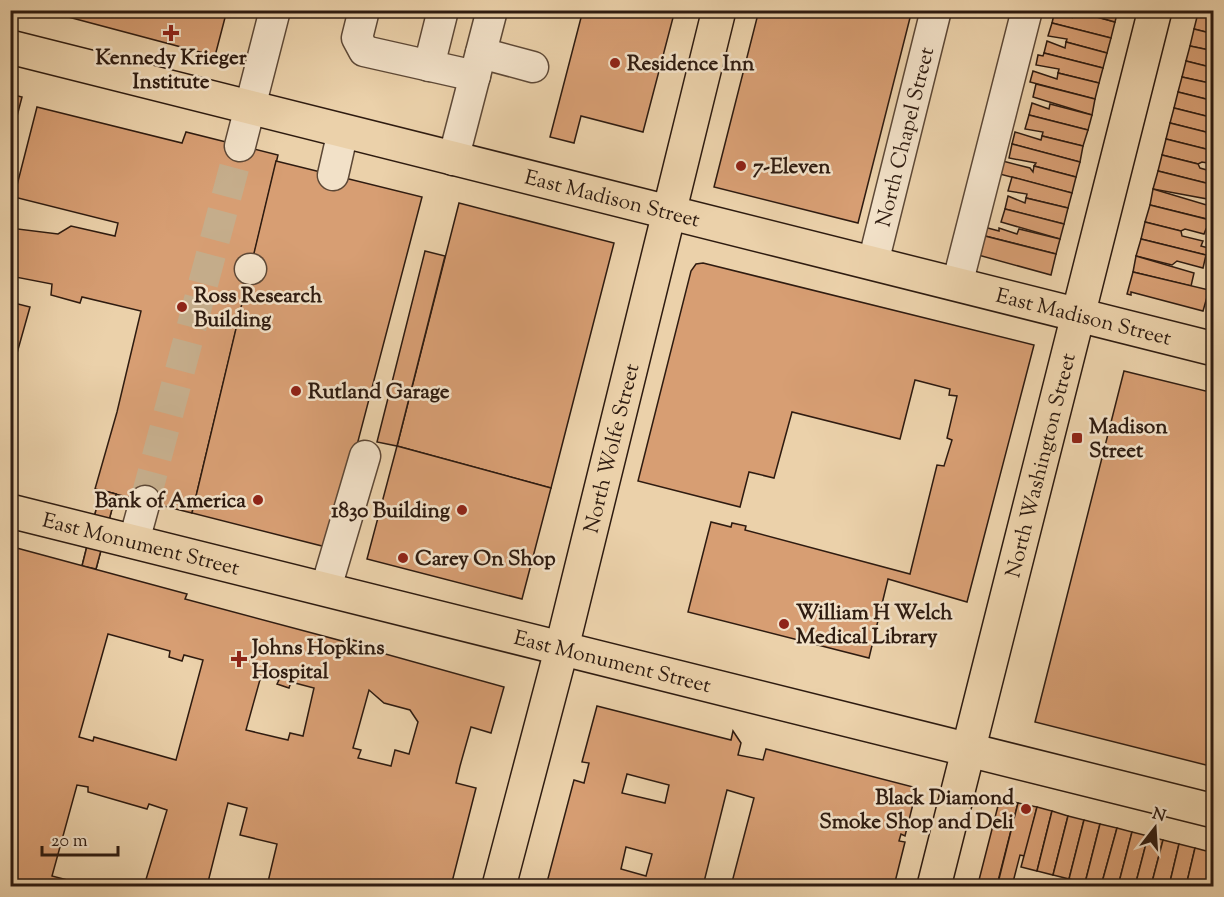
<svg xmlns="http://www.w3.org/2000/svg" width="1224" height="897" font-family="'Sorts Mill Goudy',serif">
<rect width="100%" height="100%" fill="#ebd1aa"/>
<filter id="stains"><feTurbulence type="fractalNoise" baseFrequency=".00333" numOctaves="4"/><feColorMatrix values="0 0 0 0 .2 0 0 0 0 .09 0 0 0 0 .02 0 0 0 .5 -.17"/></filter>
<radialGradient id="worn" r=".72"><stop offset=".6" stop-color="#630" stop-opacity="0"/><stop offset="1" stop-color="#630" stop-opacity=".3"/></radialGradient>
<g fill="#d79e73" stroke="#2e1b10" stroke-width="1.5" fill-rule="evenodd">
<path d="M42,10h185l-12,46z"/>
<path d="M583,10h92l-32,122 -62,-16 -7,27 -24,-6z"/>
<path d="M759,10h153l-54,213 -144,-36z"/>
<path d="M1055,10l15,4 2,3 2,-6 41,11 -4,16 -59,-15z"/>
<path d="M1074,10h44l-3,12z"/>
<path d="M1199,10h15v7l-16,-4z"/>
<path d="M1198,13l16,4v17l-20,-5z"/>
<path d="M1052,23l59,15 -4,15 -41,-11 1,-3 -19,-3z"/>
<path d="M1194,29l20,5v17l-24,-5z"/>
<path d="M1047,41l18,7 1,-6 41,11 -4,15 -59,-15z"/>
<path d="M1190,46l24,5v17l-28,-7z"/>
<path d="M1044,53l59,15 -4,15 -41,-10 1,-4 -23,-4 2,-10 5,1z"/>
<path d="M1186,61l28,7v16l-32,-7z"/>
<path d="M1033,71l24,8 1,-6 41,10 -4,16 -65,-17z"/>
<path d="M1182,77l32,7v17l-36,-9z"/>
<path d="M1036,84l59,15 -3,16 -59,-18z"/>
<path d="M1178,92l36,9v17l-40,-10z"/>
<path d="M10,94l12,3 -12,46z"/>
<path d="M1032,103l17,6 1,-5 42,11 -4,15 -59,-15z"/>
<path d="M37,107l145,36 4,-11 92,23 -86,358 -97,-24 22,-77 24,-101 -59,-14 -2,6 -29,-8 1,-11 -42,-8v-48l48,6 13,-8 44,10 3,-13 -104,-26z"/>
<path d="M1174,108l40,10v13l-6,-2 -2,3 -36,-9z"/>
<path d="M1029,115l59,15 -5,16 -41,-10 1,-4 -18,-3z"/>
<path d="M1170,123l36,9 1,4 7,2v13l-48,-12z"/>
<path d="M1015,132l26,8 1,-4 41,10 -3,16 -68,-18z"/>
<path d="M1166,139l48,12v13l-12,-2 -4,2 -36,-9z"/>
<path d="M1012,144l68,18 -4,15 -42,-11 2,-3 -27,-5z"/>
<path d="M1162,155l36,9 2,4 14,4v13l-56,-14z"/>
<path d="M995,159l35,9 3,4 1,-6 42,11 -4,16 -80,-21z"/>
<path d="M276,161l146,36 -92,351 -138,-35z"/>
<path d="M1158,171l56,14 -1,15 -60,-11z"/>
<path d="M1012,177l60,16 -4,15 -42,-10 1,-4 -19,-3z"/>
<path d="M1153,189l57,17 -3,13 -57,-14z"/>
<path d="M1008,196l17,7 1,-5 42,10 -4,16 -59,-15z"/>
<path d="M459,203l155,40 -63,245 -154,-42z"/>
<path d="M1150,205l64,16v10l-8,-2 -2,5 -19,-5 -4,2 -36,-9z"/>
<path d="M1005,209l59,15 -4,15 -59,-17z"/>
<path d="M1145,222l36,9 1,5 21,5 -2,5 11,3 -2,7 -69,-17z"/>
<path d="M984,227l15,4v-3l18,6 2,-5 41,10 -4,15 -75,-19z"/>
<path d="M981,235l75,19 -5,21 -80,-22z"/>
<path d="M1141,239l65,16 -3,13 -26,-7 -5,4 -36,-9z"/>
<path d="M425,251l20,5 -48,190 -20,-4z"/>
<path d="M1136,256l58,17 -3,13 -58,-14z"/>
<path d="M703,263l331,82 -67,257 -79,-23 -19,79 -181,-46 23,-90 20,5 1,-4 14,3 -1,4 165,44 27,-109 7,1 8,-26 -5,-2 10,-42 -8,-1 1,-6 -35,-9 -15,59 -108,-27 -18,66 -25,-6 -9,35 -102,-26 53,-210 5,-7z"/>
<path d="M1133,272l76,18 -6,21 -72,-19v3l-4,-1z"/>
<path d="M10,302l20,5 -20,71z"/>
<path d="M1124,371l90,22v374l-179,-45z"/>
<path d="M397,446l154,42 -29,111 -155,-40z"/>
<path d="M101,490l15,4 -20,75 -14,-3z"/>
<path d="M101,490l15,4 -20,75 -14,-3z"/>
<path d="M13,547l174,47 -2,5 161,43 1,-4 25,8 -1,4 133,37 -13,46 -20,-6 -11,39 -4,17 20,5 -25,98h-184l10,-42 -37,-9 7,-27 -19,-5 -21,83h-63l23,-76 -18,-6 -2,5 -59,-17v-5l-11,-2 -25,91 38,10h-80v-331zM108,634l62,17 -1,6 13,4 2,-6 19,5 -27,100 -82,-23 -1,4 -14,-4zM261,676l18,4 -2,4 12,4 2,-6 23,6 -11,48 -13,-3 -2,7 -42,-10zM369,690l15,13 26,7 8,12 -9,32 -14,-4 -4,16 -33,-8 3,-8 -8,-2z"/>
<path d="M597,706l134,34 2,-9 8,12 -3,12 25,5 3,-11 151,39 -12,48 -4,-2 -2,7 6,1 -11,44h-163l23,-88 -27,-8 -24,96h-157l28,-106 10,3 5,-20 -7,-1zM627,774l42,11 -4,18 -43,-10zM626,847l26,7 -6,22 -25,-7z"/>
<path d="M1000,798l18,5 -21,82 -18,-5z"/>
<path d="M1018,803l19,4 -12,49 -5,-1 -8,31 -14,-3z"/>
<path d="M1037,807l15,4 -15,60 -16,-4z"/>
<path d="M1052,811l16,5 -15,59 -16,-4z"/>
<path d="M1068,816l16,4 -15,59 -16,-4z"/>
<path d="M1084,820l16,4 -15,59 -16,-4z"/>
<path d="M1100,824l17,4 -16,58h-4l-12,-3z"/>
<path d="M1117,828l15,4 -14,54h-17z"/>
<path d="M1132,832l16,4 -13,50h-17z"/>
<path d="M1148,836l15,4 -12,46h-16z"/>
<path d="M1163,840l16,4 -10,42h-18z"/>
<path d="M1179,844l16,4 -9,38h-17z"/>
<path d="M1195,848l19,5 -8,33h-20z"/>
</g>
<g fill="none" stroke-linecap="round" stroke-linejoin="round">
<path stroke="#c5ad8b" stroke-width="30" stroke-dasharray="30 15" stroke-linecap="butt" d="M145,501l95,-355"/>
<g stroke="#5d4836" stroke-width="33">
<g id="minor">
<path d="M364,10l-7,28 7,13 111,25"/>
<path d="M481,53l52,14"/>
<path d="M429,66l14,-56"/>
<path d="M240,146l35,-136"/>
<path d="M453,160l39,-150"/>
<path d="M333,175l10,-44"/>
<path id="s1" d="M873,263l63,-253"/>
<path d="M250,269h1"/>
<path d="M957,285l70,-275"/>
<path d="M134,541l11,-40"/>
<path d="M326,588l39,-132"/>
</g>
</g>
<g stroke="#2e1b10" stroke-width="36">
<g id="major">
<path id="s2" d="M10,47l1204,302"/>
<path id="s3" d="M10,511l1204,300"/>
<path id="s4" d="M499,886l63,-239 157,-637"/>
<path id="s5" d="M934,886l221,-876"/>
</g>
</g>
<use href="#minor" stroke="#f2e1c8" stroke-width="30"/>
<use href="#major" stroke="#ebd1aa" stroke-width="33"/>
</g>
<g fill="#8f2418" stroke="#f2e1c8" stroke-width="2">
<path d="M168 24h6v6h6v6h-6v6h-6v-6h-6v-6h6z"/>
<circle cx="615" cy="63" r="6"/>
<circle cx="741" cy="166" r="6"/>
<circle cx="182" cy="307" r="6"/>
<circle cx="296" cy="391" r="6"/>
<rect x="1071" y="432" width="12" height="12" rx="3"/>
<circle cx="258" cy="500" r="6"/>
<circle cx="462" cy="510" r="6"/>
<circle cx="403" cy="558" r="6"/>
<circle cx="784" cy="624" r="6"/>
<path d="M236 650h6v6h6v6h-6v6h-6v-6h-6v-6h6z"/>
<circle cx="1026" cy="809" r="6"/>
</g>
<g text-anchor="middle" stroke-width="5" stroke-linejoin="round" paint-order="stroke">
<g font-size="21" font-weight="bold" fill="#2e1b10" stroke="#f2e1c8" text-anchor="start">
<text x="171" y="64" text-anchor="middle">Kennedy Krieger<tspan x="171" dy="24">Institute</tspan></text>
<text x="627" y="70">Residence Inn</text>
<text x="753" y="173">7-Eleven</text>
<text x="194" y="302">Ross Research<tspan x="194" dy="24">Building</tspan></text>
<text x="308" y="398">Rutland Garage</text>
<text x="1089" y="433">Madison<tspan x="1089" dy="24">Street</tspan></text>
<text x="246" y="507" text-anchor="end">Bank of America</text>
<text x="450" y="517" text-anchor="end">1830 Building</text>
<text x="415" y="565">Carey On Shop</text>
<text x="796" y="619">William H Welch<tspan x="796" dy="24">Medical Library</tspan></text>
<text x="252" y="654">Johns Hopkins<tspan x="252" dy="24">Hospital</tspan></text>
<text x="1014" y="804" text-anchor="end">Black Diamond<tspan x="1014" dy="24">Smoke Shop and Deli</tspan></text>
</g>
<g font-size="21" fill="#2e1b10" stroke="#f2e1c8">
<text dy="7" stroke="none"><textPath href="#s1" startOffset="130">North Chapel Street</textPath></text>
<text dy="7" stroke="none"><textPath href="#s2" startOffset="621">East Madison Street</textPath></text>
<text dy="7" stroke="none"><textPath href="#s2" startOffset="1107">East Madison Street</textPath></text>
<text dy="7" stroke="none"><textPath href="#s4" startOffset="452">North Wolfe Street</textPath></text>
<text dy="7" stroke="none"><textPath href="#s5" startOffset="434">North Washington Street</textPath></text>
<text dy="7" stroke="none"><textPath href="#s3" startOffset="135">East Monument Street</textPath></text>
<text dy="7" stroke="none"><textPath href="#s3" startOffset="621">East Monument Street</textPath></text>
</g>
</g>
<rect width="1224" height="897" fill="none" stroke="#ebd1aa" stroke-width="36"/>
<rect x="12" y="12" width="1200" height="873" fill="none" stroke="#2e1b10" stroke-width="3"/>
<rect x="18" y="18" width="1188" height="861" fill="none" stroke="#2e1b10" stroke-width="1.5"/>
<g transform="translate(1155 828) rotate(17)" stroke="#f2e1c8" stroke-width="4.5" paint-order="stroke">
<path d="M0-4.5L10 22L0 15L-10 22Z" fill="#2e1b10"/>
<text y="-9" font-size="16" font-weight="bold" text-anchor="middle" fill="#2e1b10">N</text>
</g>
<path d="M42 846v9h76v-9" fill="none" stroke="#2e1b10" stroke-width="3"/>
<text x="51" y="846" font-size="18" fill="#2e1b10" stroke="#f2e1c8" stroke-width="4.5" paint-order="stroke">20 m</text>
<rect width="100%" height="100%" filter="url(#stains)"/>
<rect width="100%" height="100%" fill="url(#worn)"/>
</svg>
